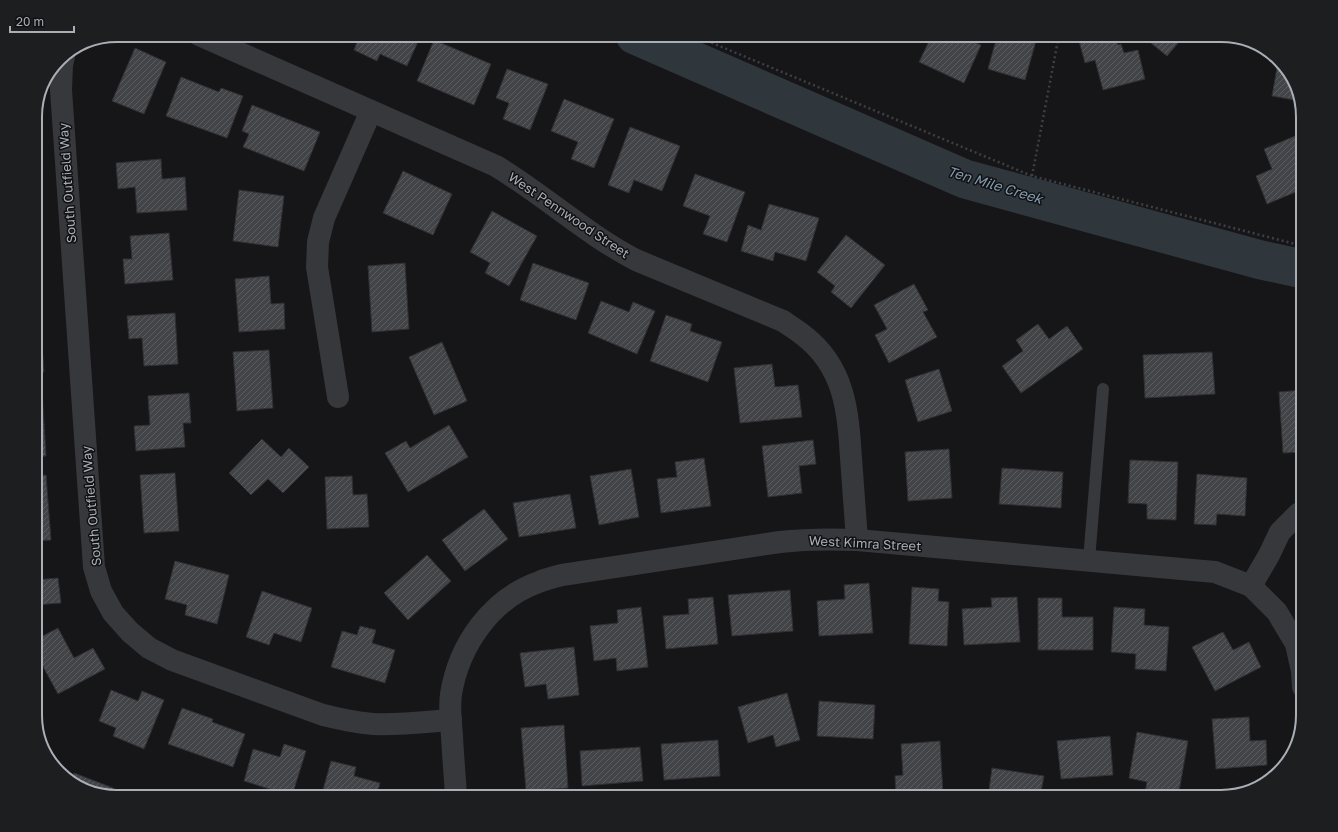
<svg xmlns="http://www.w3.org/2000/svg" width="1338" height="832" font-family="'Golos Text',sans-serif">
<defs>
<pattern id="building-hatch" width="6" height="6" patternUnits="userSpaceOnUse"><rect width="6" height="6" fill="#434448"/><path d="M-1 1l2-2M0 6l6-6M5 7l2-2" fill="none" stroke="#5b5c60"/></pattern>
</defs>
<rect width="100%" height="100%" fill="#161618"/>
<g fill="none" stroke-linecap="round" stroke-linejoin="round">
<path stroke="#2f373d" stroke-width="39" d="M635,35l330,144 296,81 42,9"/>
</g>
<g fill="url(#building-hatch)" stroke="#303034">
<path d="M321,35h25l-4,8z"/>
<path d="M360,35h61l-14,31 -27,-12 -3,7 -23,-11z"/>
<path d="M870,35h15l-3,6z"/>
<path d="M932,35h42l-2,6 9,4 -17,38 -45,-21z"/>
<path d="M1014,35l22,6 -11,39 -37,-11 9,-33 16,5z"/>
<path d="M1097,35h18l3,10 3,-1 3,9 14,-3 7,29 -42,11 -8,-30 -10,3 -6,-22 13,-3 -1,-2z"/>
<path d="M1141,35h44l-18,21z"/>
<path d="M434,40l57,24 -17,41 -57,-24z"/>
<path d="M135,48l31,14 -22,52 -32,-13z"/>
<path d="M1278,62l14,14 8,25 -28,-5z"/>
<path d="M507,69l41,15 -18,46 -27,-11 6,-16 -13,-5z"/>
<path d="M181,77l38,15 2,-4 22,8 -16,42 -61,-22z"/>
<path d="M564,99l50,20 -20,49 -23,-9 7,-17 -27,-11z"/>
<path d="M252,105l68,27 -16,39 -61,-24 6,-13 -7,-3z"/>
<path d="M630,127l50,19 -18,45 -28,-11 -5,13 -21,-8z"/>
<path d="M1295,136l8,18v35l-36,15 -11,-28 16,-7 -8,-20z"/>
<path d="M161,159l1,20 23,-2 2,33 -50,3 -2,-26 -17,2 -2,-26z"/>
<path d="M403,171l49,23 -19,41 -50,-22z"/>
<path d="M695,174l50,18 -18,50 -24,-8 7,-18 -27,-10z"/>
<path d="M239,190l45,6 -6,51 -45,-6z"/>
<path d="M769,204l50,14 -13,43 -31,-9 -2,9 -32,-10 7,-26 13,5z"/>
<path d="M492,211l45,25 -28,50 -24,-13 5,-10 -20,-11z"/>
<path d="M169,233l4,47 -48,4 -2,-25h9l-2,-23z"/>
<path d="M846,235l39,30 -34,43 -20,-16 4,-6 -18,-14z"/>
<path d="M405,263l4,66 -37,3 -4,-66z"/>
<path d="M533,263l56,20 -13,37 -56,-20z"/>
<path d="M269,276l2,28 13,-1 1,26 -46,3 -4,-53z"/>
<path d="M914,284l14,26 -5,2 14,25 -48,26 -14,-28 12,-6 -13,-24z"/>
<path d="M601,301l28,11 4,-10 22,9 -18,43 -49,-21z"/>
<path d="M175,313l3,51 -34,2 -2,-28 -13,1 -2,-23z"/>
<path d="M666,315l26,9 -2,7 32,11 -14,40 -58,-21z"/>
<path d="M1038,324l11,15 18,-13 16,23 -62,44 -19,-27 21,-15 -7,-11z"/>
<path d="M442,342l25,59 -33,14 -25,-58z"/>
<path d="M42,345l2,27h-9v-26z"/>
<path d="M269,350l4,58 -36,3 -4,-59z"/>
<path d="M1212,352l3,42 -70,4 -2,-43z"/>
<path d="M772,364l3,23 23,-2 4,32 -62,6 -6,-55z"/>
<path d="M939,369l13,42 -34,11 -13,-42z"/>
<path d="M1303,390v62l-20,1 -4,-61z"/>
<path d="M42,391l4,65 -11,1v-65z"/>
<path d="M189,393l2,30h-8l2,24 -49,4 -2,-25 16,-1 -2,-29z"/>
<path d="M449,425l19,32 -60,35 -23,-39 21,-12 4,7z"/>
<path d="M262,439l19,18 8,-9 20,19 -26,26 -15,-14 -17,16 -22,-22z"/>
<path d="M813,440l3,24 -17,2 3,27 -34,4 -6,-51z"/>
<path d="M949,449l3,49 -44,3 -3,-49z"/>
<path d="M704,458l7,48 -50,7 -4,-34 20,-2 -2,-15z"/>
<path d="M1130,460l48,2 -2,58 -29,-1v-15l-19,-1z"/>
<path d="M1002,468l61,4 -2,36 -62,-4z"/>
<path d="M631,469l8,48 -40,8 -9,-49z"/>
<path d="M175,473l4,58 -35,2 -4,-58z"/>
<path d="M1197,474l50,4 -2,38 -28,-2 -1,11 -22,-1z"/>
<path d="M46,475l5,65 -16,1v-65z"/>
<path d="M352,476l1,19 14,-1 2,33 -42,2 -2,-52z"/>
<path d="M570,494l6,34 -57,9 -6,-34z"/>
<path d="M484,509l24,30 -43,32 -23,-31z"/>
<path d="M427,555l24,26 -43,39 -24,-27z"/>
<path d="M175,561l54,14 -12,49 -32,-9 2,-10 -22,-6z"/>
<path d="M58,578l3,25 -26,2v-25z"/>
<path d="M869,583l4,50 -54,3 -2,-35 28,-2 -1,-14z"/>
<path d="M912,587l27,2 -1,12 11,1 -2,44 -38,-2z"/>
<path d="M790,590l3,41 -61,5 -4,-41z"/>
<path d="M262,591l50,17 -11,34 -27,-9 -5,12 -23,-8z"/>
<path d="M713,597l5,47 -52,5 -3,-33 26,-2 -1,-15z"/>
<path d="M1017,597l3,45 -56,3 -2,-36 30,-2 -1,-9z"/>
<path d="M1038,598h24v19h31v33h-55z"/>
<path d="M641,607l7,60 -31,4 -1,-13 -22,3 -4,-35 28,-3 -1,-13z"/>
<path d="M1114,607l31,2 -1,16 25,2 -3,44 -31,-2 1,-15 -25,-2z"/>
<path d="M360,626l16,4 -4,13 23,7 -10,33 -54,-16 11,-36 15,4z"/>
<path d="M58,628l16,30 19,-10 12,21 -47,25 -23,-42v-12z"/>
<path d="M1223,632l10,18 16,-8 12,25 -46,24 -23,-44z"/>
<path d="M574,647l5,48 -31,4 -2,-15 -21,3 -5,-34z"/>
<path d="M111,690l27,11 4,-10 22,9 -20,49 -31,-13 3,-8 -17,-7z"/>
<path d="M787,693l13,47 -24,7 -3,-12 -25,8 -10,-36z"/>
<path d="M819,701l56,4 -2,34 -56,-3z"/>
<path d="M182,708l31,11 -1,3 33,12 -12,33 -65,-23z"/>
<path d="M1249,717l1,24 16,-1 1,25 -51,4 -4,-50z"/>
<path d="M564,725l4,63 -42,3 -5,-63z"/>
<path d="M1137,732l51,9 -10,56h-34l3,-15 -18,-4z"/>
<path d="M1110,736l3,39 -52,4 -4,-38z"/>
<path d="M718,740l2,36 -56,4 -3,-36z"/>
<path d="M940,741l3,53 -47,3 -1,-21 8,-1 -2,-31z"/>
<path d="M284,744l22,7 -14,45 -48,-15 9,-32 27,8z"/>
<path d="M640,747l3,34 -61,5 -2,-35z"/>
<path d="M331,761l25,6 -2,9 26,7 -4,14h-55z"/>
<path d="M992,768l52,8 -4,21h-52z"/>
<path d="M74,773l39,15 -2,7 -35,-9 -5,-5z"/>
</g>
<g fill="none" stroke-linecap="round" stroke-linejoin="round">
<g stroke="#3d3f43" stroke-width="2.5" stroke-dasharray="2 3" stroke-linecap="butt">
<path d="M693,35l339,141 271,70"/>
<path d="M1032,176l27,-141"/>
</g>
<path stroke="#37383c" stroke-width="12" d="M1089,560l14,-171"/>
<g stroke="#37383c" stroke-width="22">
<path d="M199,35l297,131c48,29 90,68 140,94l147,61c7,5 14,9 20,14 42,32 45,76 48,123 2,27 4,55 6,82"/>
<path d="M64,56l-2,9 -1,25 33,477 7,24 12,22 17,19 19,16 23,12 151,55c17,4 33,8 50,9 26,1 52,-2 78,-4"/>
<path d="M338,397l-21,-130 1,-25 6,-24 47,-107"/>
<path d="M1251,586l18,-31 11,-23 18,-18 5,-3"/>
<path d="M456,797c-1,-20 -3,-40 -4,-61 -1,-13 -3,-28 -1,-42 8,-49 40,-95 88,-112 7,-3 15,-5 23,-7l218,-33c26,-3 51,-3 77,-2l358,32 36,14 26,26 19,32 6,27 1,16"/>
</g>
</g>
<g text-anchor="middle" stroke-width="3" stroke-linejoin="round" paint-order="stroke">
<g font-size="13" fill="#a9aeb7" stroke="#111113">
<text transform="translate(67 183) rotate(-94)" y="5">South Outfield Way</text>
<text transform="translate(569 215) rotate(34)" y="5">West Pennwood Street</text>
<text transform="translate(91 506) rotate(-95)" y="5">South Outfield Way</text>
<text transform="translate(865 543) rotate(3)" y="5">West Kimra Street</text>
</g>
<g font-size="14" font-style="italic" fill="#829caf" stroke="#111113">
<text transform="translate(995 185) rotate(17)" y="5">Ten Mile Creek</text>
</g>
</g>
<path d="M0 0H1338V832H0ZM117 42H1221A75 75 0 0 1 1296 117V715A75 75 0 0 1 1221 790H117A75 75 0 0 1 42 715V117A75 75 0 0 1 117 42Z" fill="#1d1e20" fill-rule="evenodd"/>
<path fill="none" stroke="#a9aeb7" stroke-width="2" d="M117 42H1221A75 75 0 0 1 1296 117V715A75 75 0 0 1 1221 790H117A75 75 0 0 1 42 715V117A75 75 0 0 1 117 42Z"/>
<path d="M10 26v6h64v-6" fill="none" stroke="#a9aeb7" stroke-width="2"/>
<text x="16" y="26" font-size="12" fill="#a9aeb7" stroke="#111113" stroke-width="3" paint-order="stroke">20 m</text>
</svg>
